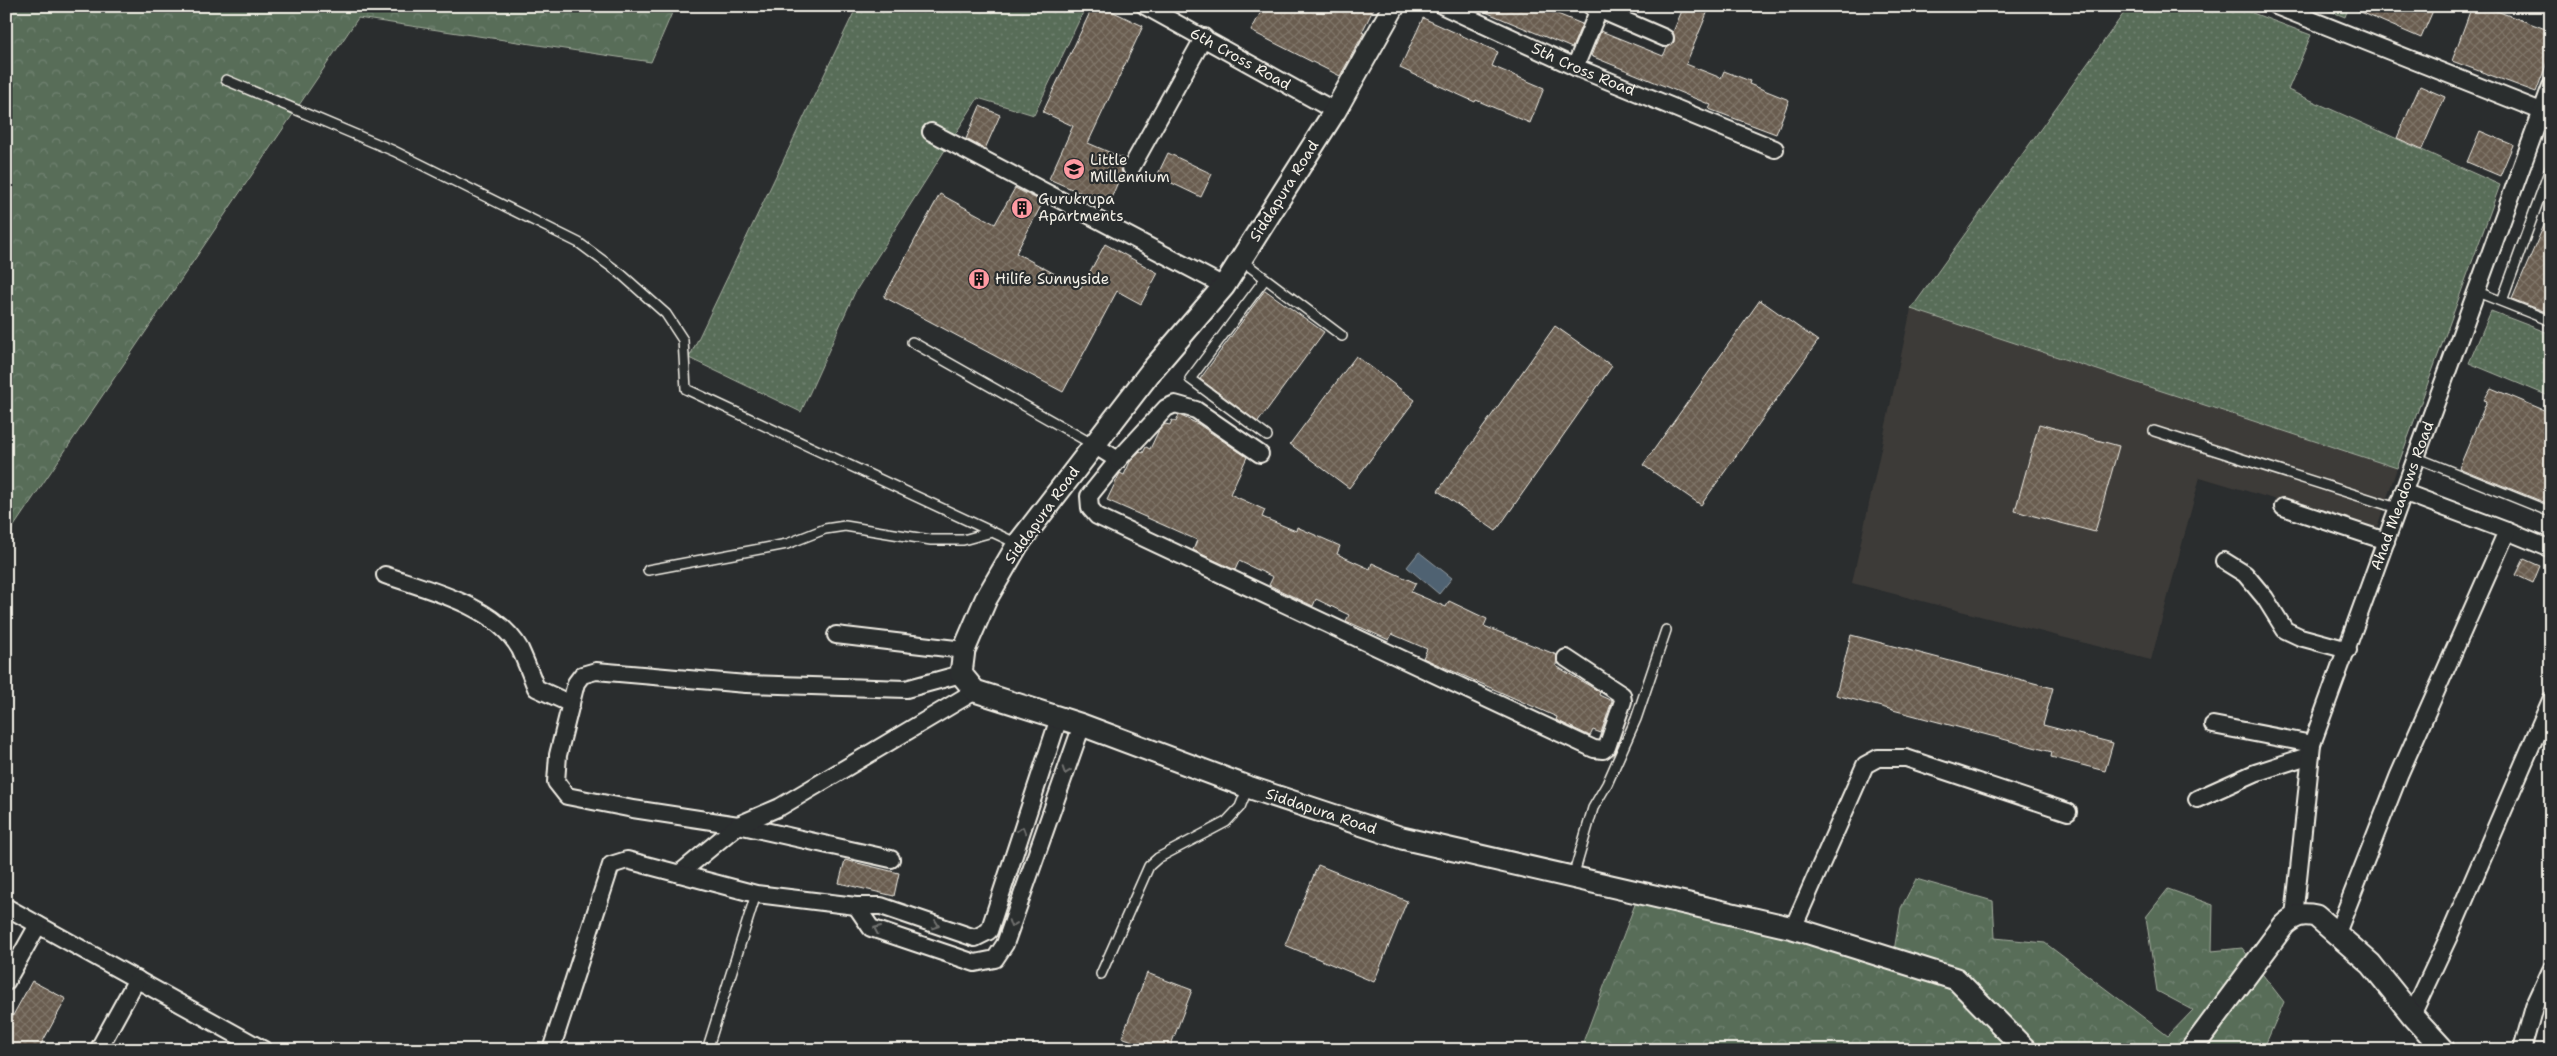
<svg xmlns="http://www.w3.org/2000/svg" width="2557" height="1056" font-family="'Shantell Sans',sans-serif">
<defs>
<pattern id="green-dots" width="8" height="8" patternUnits="userSpaceOnUse" patternTransform="scale(1.25)"><rect width="8" height="8" fill="#586d59"/><path d="M2 2h.1M6 6h.1" fill="none" stroke="#718271" stroke-width="1.8" stroke-linecap="round"/></pattern>
<pattern id="forest-crowns" width="20" height="18" patternUnits="userSpaceOnUse" patternTransform="scale(1.25)"><rect width="20" height="18" fill="#586d59"/><path d="M2 6a3 3 0 1 1 6 0M12 15a3 3 0 1 1 6 0" fill="none" stroke="#718271"/></pattern>
<pattern id="building-cross-hatch" width="8" height="8" patternUnits="userSpaceOnUse" patternTransform="scale(1.25)"><rect width="8" height="8" fill="#695c4f"/><path d="M0 0l8 8M0 8l8-8" fill="none" stroke="#7f7468"/></pattern>
</defs>
<rect width="100%" height="100%" fill="#2a2d2e"/>
<filter id="ink" filterUnits="userSpaceOnUse"><feTurbulence type="fractalNoise" baseFrequency=".02" numOctaves="2"/><feDisplacementMap in="SourceGraphic" scale="10" xChannelSelector="R" yChannelSelector="G"/><feConvolveMatrix kernelMatrix="1 2 1 2 8 2 1 2 1" color-interpolation-filters="sRGB"/></filter>
<g filter="url(#ink)">
<path fill="#3d3b38" d="M1911,309l486,159 -21,62 -176,-53 -49,183 -299,-77z"/>
<g fill="url(#green-dots)" stroke="#a6afa0">
<path d="M857,6h229l-52,109 -56,-17 -123,194 -54,120 -112,-54z"/>
<path d="M2129,6h105l77,29 -23,55 212,95 -103,283 -486,-159z"/>
<path d="M2317,6h32l-4,11z"/>
<path d="M2491,311l60,23v63l-82,-34z"/>
</g>
<g fill="url(#forest-crowns)" stroke="#a6afa0">
<path d="M6,6h669l-24,56 -293,-44 -352,520z"/>
<path d="M1916,879l77,22 2,37 50,5 123,93 25,-26 -36,-19 -11,-74 22,-28 45,16 -1,46 30,-3 42,54 -21,48h-683l57,-151 257,52 7,-43z"/>
</g>
<path fill="#506272" stroke="#929ba1" d="M1419,552l33,26 -13,16 -32,-27z"/>
<g fill="url(#building-cross-hatch)" stroke="#f4f1e8">
<path d="M1093,6h8l42,20 -55,117 37,16 -4,9 1,5 -14,32 -59,-26 24,-53 -30,-14z"/>
<path d="M1264,6h111l-13,26 2,1 -24,43 -89,-45z"/>
<path d="M1471,6h67l44,18 -10,24z"/>
<path d="M1684,6h26l-24,58 35,14 3,-7 26,10 -1,3 40,16 -13,34 -67,-25 2,-4 -120,-49 10,-25 62,25 4,-8 7,-6 -1,-10z"/>
<path d="M2347,6h88l-14,32z"/>
<path d="M2472,6h11l68,25v21l-15,40 -84,-31z"/>
<path d="M1423,18l75,34 -6,14 52,22 -14,35 -54,-23 -1,2 -75,-34z"/>
<path d="M2420,86l25,11 -23,52 -25,-11z"/>
<path d="M980,106l20,9 -15,34 -19,-10z"/>
<path d="M2480,131l33,14 -13,31 -33,-14z"/>
<path d="M1168,153l44,21 -11,23 -44,-21z"/>
<path d="M1015,188l28,14 -27,51 65,35 24,-44 53,29 -17,31 -24,-13 -54,101 -179,-95 56,-103 55,30z"/>
<path d="M2551,209v105l-39,-15z"/>
<path d="M1265,290l59,42 -66,90 -58,-43z"/>
<path d="M1760,300l58,41 -117,164 -58,-40z"/>
<path d="M1555,326l57,40 -116,165 -58,-40z"/>
<path d="M1356,356l59,44 -66,88 -59,-44z"/>
<path d="M2491,388l60,25v92l-92,-37 28,-67 -3,-1z"/>
<path d="M1179,415l19,9 49,33 -17,37 35,16 -3,7 34,14 1,-4 43,19 -3,8 33,15 2,-6 44,20 -5,9 35,15 3,-6 38,18 -3,7 73,29 -1,11 44,26 -1,3 13,6 -11,32 -8,-3 -3,6 -34,-16 1,-3 -134,-59 4,-9 -35,-15 -3,6 -43,-19 3,-6 -33,-16 -3,7 -44,-21 4,-8 -34,-16 -4,9 -42,-20 4,-10 -90,-40 13,-27 4,2 6,-13 10,-11 3,2 3,-6 4,2 8,-17 7,-8 5,1 2,-5 4,2z"/>
<path d="M2039,424l80,22 -24,86 -80,-21z"/>
<path d="M2524,559l16,7 -7,17 -17,-8z"/>
<path d="M1851,635l202,53 -10,37 70,18 -8,28 -54,-14 1,-5 -216,-57z"/>
<path d="M845,860l54,13 -5,23 -55,-13z"/>
<path d="M1318,865l89,36 -33,81 -89,-37z"/>
<path d="M1147,973l45,17 -23,60h-15l-32,-13z"/>
<path d="M32,981l34,18 -28,51h-32v-22z"/>
</g>
<g fill="none" stroke-linecap="round" stroke-linejoin="round">
<g stroke="#f4f1e8" stroke-width="12">
<g id="service">
<path d="M226,80l168,71 185,92 42,31 45,40 17,26 3,49 332,155"/>
<path d="M1241,260l101,76"/>
<path d="M1265,279l-75,100 77,57"/>
<path d="M2475,291l76,30"/>
<path d="M2502,301l49,-135"/>
<path d="M912,342l182,103"/>
<path d="M2154,431l243,77"/>
<path d="M2415,457l136,55"/>
<path d="M648,570l139,-26 38,-15 20,-3 86,14h32l29,-8"/>
<path d="M1573,877l20,-69 14,-24 29,-65 30,-89"/>
<path d="M1101,974l48,-108 9,-8 68,-36 14,-15 8,-20"/>
<path d="M707,1050l49,-156"/>
</g>
</g>
<g stroke="#f4f1e8" stroke-width="20">
<g id="minor">
<path id="s1" d="M1145,6l190,105"/>
<path id="s2" d="M1443,6l132,61 200,82"/>
<path d="M1591,6l74,32"/>
<path d="M2276,6l265,105"/>
<path d="M1575,67l24,-58"/>
<path d="M931,132l293,154"/>
<path d="M1131,168l73,-131"/>
<path d="M1094,445l24,15 -29,36 1,12 7,8 497,233 9,1 4,-3 16,-46 -1,-6 -56,-37"/>
<path d="M1118,460l48,-52 9,-4 21,6 64,44"/>
<path d="M2283,507l103,34"/>
<path d="M2507,531l44,18"/>
<path d="M2224,561l21,13 20,24 20,32 15,7 48,13"/>
<path d="M385,575c44,15 111,31 135,74 6,13 11,26 16,39l35,16"/>
<path d="M836,635l128,15"/>
<path d="M2213,725l99,19"/>
<path d="M2197,799l58,-26 56,-18"/>
<path d="M891,859l-153,-34 -105,-16 -66,-13 -11,-14 2,-27 18,-72 6,-8 14,-4 150,13 160,5 55,-15"/>
<path d="M679,874l59,-49 42,-18 195,-116"/>
<path d="M856,906l15,22 104,35 20,-4 10,-15 77,-219"/>
<path d="M6,907l258,143"/>
<path id="s3" d="M2294,917l18,-173 239,-658"/>
<path d="M1793,928l72,-163 13,-7h28l162,54"/>
<path d="M2337,933l62,-158 108,-244 -104,-39"/>
<path d="M6,982l32,-57"/>
<path d="M2412,1015l37,-79 102,-236"/>
<path d="M98,1050l39,-71"/>
<path d="M551,1050l60,-185 16,-5 129,34 100,12h25l94,32 14,-7 70,-213"/>
<path d="M2522,1050l12,-43 17,-37"/>
</g>
</g>
<g stroke="#f4f1e8" stroke-width="25">
<g id="tertiary">
<path id="s4" d="M1394,6l-59,105 -111,175 -72,84 -134,174 -32,55 -22,51 -3,24 14,17 107,34 166,62 154,51 391,90 163,51 70,71"/>
<path d="M2191,1050l93,-125c11,-10 18,-12 32,-9l55,48 41,51 32,35"/>
</g>
</g>
<use href="#service" stroke="#2a2d2e" stroke-width="9"/>
<use href="#minor" stroke="#2a2d2e" stroke-width="16"/>
<use href="#tertiary" stroke="#2a2d2e" stroke-width="21"/>
</g>
<defs><path id="oneway-chevron" d="M-2-3.5L2.5 0L-2 3.5" fill="none" stroke-width="1.6" stroke-linecap="round" stroke-linejoin="round" transform="scale(1.25)"/></defs>
<g stroke="#71726f">
<use href="#oneway-chevron" transform="translate(1066 771) rotate(109)"/>
<use href="#oneway-chevron" transform="translate(1022 830) rotate(-72)"/>
<use href="#oneway-chevron" transform="translate(1012 924) rotate(109)"/>
<use href="#oneway-chevron" transform="translate(936 925) rotate(19)"/>
<use href="#oneway-chevron" transform="translate(877 929) rotate(-156)"/>
</g>
</g>
<defs>
<g id="school-disc" transform="scale(1.125)"><circle r="9.5" fill="#ff9aa2" stroke="#2a2d2e"/><path d="M0-5L7-2L0 1L-7-2ZM-4 1L0 2.5L4 1V4Q0 6-4 4Z" fill="#111"/></g>
<g id="building-disc" transform="scale(1.125)"><circle r="9.5" fill="#ff9aa2" stroke="#2a2d2e"/><path d="M-4-6H4V6H1V3H-1V6H-4ZM-2.5-4.3h1.7v1.8h-1.7ZM.8-4.3h1.7v1.8H.8ZM-2.5-1h1.7V.8h-1.7ZM.8-1h1.7V.8H.8Z" fill="#111"/></g>
</defs>
<g fill-rule="evenodd">
<use href="#school-disc" x="1074" y="169"/>
<use href="#building-disc" x="1022" y="208"/>
<use href="#building-disc" x="979" y="279"/>
</g>
<g text-anchor="middle" stroke-width="4.5" stroke-linejoin="round" paint-order="stroke">
<g font-size="15" fill="#f4f1e8" stroke="#2a2d2e">
<text dy="5" stroke="none"><textPath href="#s1" startOffset="109">6th Cross Road</textPath></text>
<text dy="5" stroke="none"><textPath href="#s2" startOffset="154">5th Cross Road</textPath></text>
<text transform="translate(1284 191) rotate(-58)" y="5">Siddapura Road</text>
<text dy="5" stroke="none"><textPath href="#s3" startOffset="438">Ahad Meadows Road</textPath></text>
<text transform="translate(1042 515) rotate(-54)" y="5">Siddapura Road</text>
<text dy="5" stroke="none"><textPath href="#s4" startOffset="1190">Siddapura Road</textPath></text>
</g>
<g font-size="15" fill="#f4f1e8" stroke="#2a2d2e" text-anchor="start">
<text x="1090" y="165">Little<tspan x="1090" dy="17">Millennium</tspan></text>
<text x="1038" y="204">Gurukrupa<tspan x="1038" dy="17">Apartments</tspan></text>
<text x="995" y="284">Hilife Sunnyside</text>
</g>
</g>
<rect width="2557" height="1056" fill="none" stroke="#2a2d2e" stroke-width="25"/>
<rect x="12" y="12" width="2532" height="1031" fill="none" stroke="#f4f1e8" stroke-width="2" filter="url(#ink)"/>
</svg>
